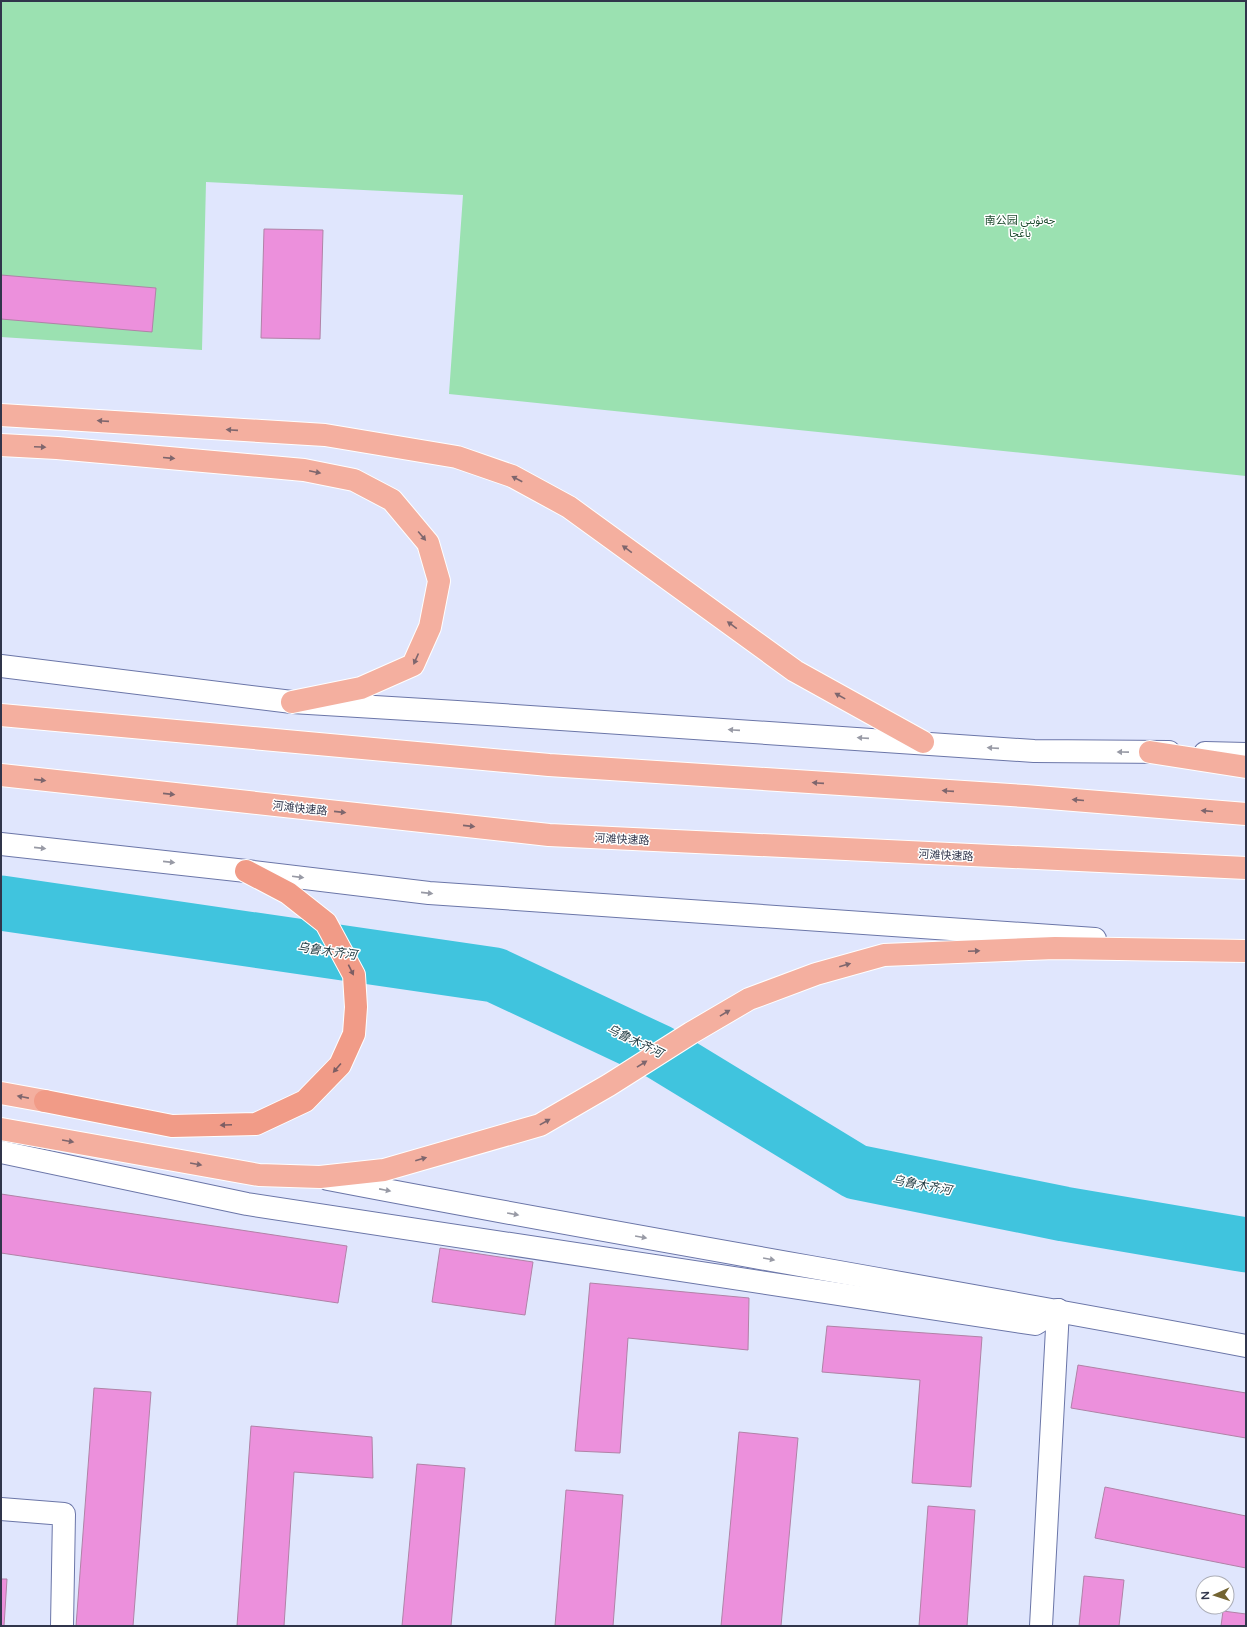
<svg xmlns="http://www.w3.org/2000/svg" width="1247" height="1627" font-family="'Varela Round','Noto Sans Arabic','Noto Sans SC',sans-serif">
<rect width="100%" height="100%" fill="#e0e6fd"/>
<path fill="#9be1b1" d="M1,1h1245v475l-797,-82 14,-199 -257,-13 -4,168 -201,-13z"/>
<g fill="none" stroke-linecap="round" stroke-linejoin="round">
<path stroke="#40c4de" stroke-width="55" d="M1,903l494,72 164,77 197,120 208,42 182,31"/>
</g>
<g fill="#ec90dc" stroke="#b182a7">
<path d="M264,229l59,1 -3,109 -59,-1z"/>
<path d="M1,275l155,13 -4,44 -151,-13z"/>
<path d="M1,1194l346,52 -9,57 -337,-50z"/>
<path d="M440,1248l93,14 -8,53 -93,-13z"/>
<path d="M590,1283l159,15 -1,52 -120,-12 -8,115 -45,-2z"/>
<path d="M827,1326l155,11 -11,150 -59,-4 8,-103 -98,-8z"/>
<path d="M1078,1365l168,28v45l-175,-30z"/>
<path d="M94,1388l57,4 -18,234h-57z"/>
<path d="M251,1426l121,11 1,41 -79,-6 -10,154h-47z"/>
<path d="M739,1432l59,6 -17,188h-60z"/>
<path d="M417,1464l48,4 -14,158h-49z"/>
<path d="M1105,1487l141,29v52l-151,-30z"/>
<path d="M566,1490l57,5 -10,131h-58z"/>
<path d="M928,1506l47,4 -8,116h-48z"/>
<path d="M1084,1576l40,4 -5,46h-40z"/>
<path d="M1,1579h6l-3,47h-3z"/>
<path d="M1223,1611l23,3v12h-25z"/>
</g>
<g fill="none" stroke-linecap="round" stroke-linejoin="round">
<g stroke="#6b76a8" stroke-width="24">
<g id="minor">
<path d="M1,1152l246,52 788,120 23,-14"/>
<path d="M1,1509l63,5 -2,112"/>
<path d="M1041,1626l17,-316"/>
</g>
</g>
<g stroke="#6b76a8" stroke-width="24">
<g id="tertiary">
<path d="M1,666l291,36 165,10 577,39 135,1"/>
<path d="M1205,753l41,1"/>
<path d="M1,844l245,27 183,22 666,46"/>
<path d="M328,1179c306,59 613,109 918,167"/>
</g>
</g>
<g stroke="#fff" stroke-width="24">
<g id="trunk">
<path d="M1,415l324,20 132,22 55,19 57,31 226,164 128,71"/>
<path d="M1,445l56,3 247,22 50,10 38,20 36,43 11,38 -9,46 -17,38 -52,23 -69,14"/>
<path d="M1,715l548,50 476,31 221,18"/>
<path d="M1150,752l96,15"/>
<path d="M1,775l548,60 697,33"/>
<path d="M1,1093l44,8"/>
<path d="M1,1129l258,46 61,2 64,-7 156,-45 69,-40 82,-52 58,-34 67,-25 68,-19 171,-7 191,3"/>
</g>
</g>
<g stroke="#fff" stroke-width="24">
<path id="motorway" d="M45,1101l127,25 84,-2 49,-23 35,-36 14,-31 2,-27 -2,-32 -28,-52 -38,-30 -42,-22"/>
</g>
<use href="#minor" stroke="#fff" stroke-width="22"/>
<use href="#tertiary" stroke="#fff" stroke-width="22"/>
<use href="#trunk" stroke="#f4af9f" stroke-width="22"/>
<use href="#motorway" stroke="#f19b87" stroke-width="22"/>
</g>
<defs><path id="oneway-solid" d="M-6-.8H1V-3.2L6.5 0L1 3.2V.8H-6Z"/></defs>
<g fill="#7e666d">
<use href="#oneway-solid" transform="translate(103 421) rotate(-176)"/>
<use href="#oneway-solid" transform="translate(232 430) rotate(-176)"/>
<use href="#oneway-solid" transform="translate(40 447) rotate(3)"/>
<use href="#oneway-solid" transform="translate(169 458) rotate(5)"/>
<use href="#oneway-solid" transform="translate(315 472) rotate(12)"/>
<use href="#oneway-solid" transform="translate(517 479) rotate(-152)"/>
<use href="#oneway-solid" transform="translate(422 536) rotate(50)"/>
<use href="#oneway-solid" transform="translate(627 549) rotate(-144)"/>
<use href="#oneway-solid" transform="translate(732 625) rotate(-144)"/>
<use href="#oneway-solid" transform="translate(416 659) rotate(114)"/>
<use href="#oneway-solid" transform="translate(840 696) rotate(-151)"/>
<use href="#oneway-solid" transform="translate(40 780) rotate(6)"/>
<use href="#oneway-solid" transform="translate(818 783) rotate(-176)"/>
<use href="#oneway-solid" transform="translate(948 791) rotate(-176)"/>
<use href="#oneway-solid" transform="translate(169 794) rotate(6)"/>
<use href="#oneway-solid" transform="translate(1078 800) rotate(-175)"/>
<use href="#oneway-solid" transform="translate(1207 811) rotate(-175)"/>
<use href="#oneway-solid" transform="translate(340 812) rotate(6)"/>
<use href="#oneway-solid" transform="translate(469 826) rotate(6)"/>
<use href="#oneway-solid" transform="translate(974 951) rotate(-2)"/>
<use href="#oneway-solid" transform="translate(845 965) rotate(-16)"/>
<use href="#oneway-solid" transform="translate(725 1013) rotate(-31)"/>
<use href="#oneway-solid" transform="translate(642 1064) rotate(-32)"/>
<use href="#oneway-solid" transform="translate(23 1097) rotate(-169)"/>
<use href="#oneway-solid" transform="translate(545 1122) rotate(-29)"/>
<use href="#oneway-solid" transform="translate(68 1141) rotate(10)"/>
<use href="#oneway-solid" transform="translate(421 1159) rotate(-16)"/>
<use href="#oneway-solid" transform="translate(196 1164) rotate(10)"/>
</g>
<g fill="#989aa5">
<use href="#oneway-solid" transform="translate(734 730) rotate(-176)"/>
<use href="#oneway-solid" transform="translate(863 738) rotate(-176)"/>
<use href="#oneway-solid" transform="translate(993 748) rotate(-176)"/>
<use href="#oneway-solid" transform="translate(1123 752) rotate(-179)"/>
<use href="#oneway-solid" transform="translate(40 848) rotate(6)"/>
<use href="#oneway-solid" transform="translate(169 862) rotate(6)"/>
<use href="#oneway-solid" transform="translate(298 877) rotate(7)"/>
<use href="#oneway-solid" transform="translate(427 893) rotate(6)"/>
<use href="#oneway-solid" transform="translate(385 1190) rotate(11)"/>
<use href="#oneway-solid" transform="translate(513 1214) rotate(10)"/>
<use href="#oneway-solid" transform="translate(641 1237) rotate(10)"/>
<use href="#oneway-solid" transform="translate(769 1259) rotate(10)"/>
</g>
<g fill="#7d5e63">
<use href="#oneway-solid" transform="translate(351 970) rotate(64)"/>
<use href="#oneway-solid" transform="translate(337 1068) rotate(131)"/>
<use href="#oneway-solid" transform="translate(226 1125) rotate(178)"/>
</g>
<g text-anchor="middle" stroke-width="3" stroke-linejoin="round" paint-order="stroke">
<g font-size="11" fill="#1d4a2e" stroke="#fff">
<text x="1020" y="224">南公园 جەنۇبىي<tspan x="1020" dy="13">باغچا</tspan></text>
</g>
<g font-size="11" fill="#30354b" stroke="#fff">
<text transform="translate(300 808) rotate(6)" y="4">河滩快速路</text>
<text transform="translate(622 839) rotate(3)" y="4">河滩快速路</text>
<text transform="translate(946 855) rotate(3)" y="4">河滩快速路</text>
</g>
<g font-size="12" font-style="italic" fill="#1d383f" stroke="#fff">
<text transform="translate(327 951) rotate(8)" y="4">乌鲁木齐河</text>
<text transform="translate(635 1041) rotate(26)" y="4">乌鲁木齐河</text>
<text transform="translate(922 1185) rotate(11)" y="4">乌鲁木齐河</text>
</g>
</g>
<rect width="1247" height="1627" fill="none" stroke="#30354b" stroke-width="4"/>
<g transform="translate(1215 1595) rotate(267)"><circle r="19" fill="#ffffff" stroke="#acaeb7"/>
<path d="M0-3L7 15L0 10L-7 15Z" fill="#736432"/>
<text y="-6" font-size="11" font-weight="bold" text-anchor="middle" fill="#30354b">N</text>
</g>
</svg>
